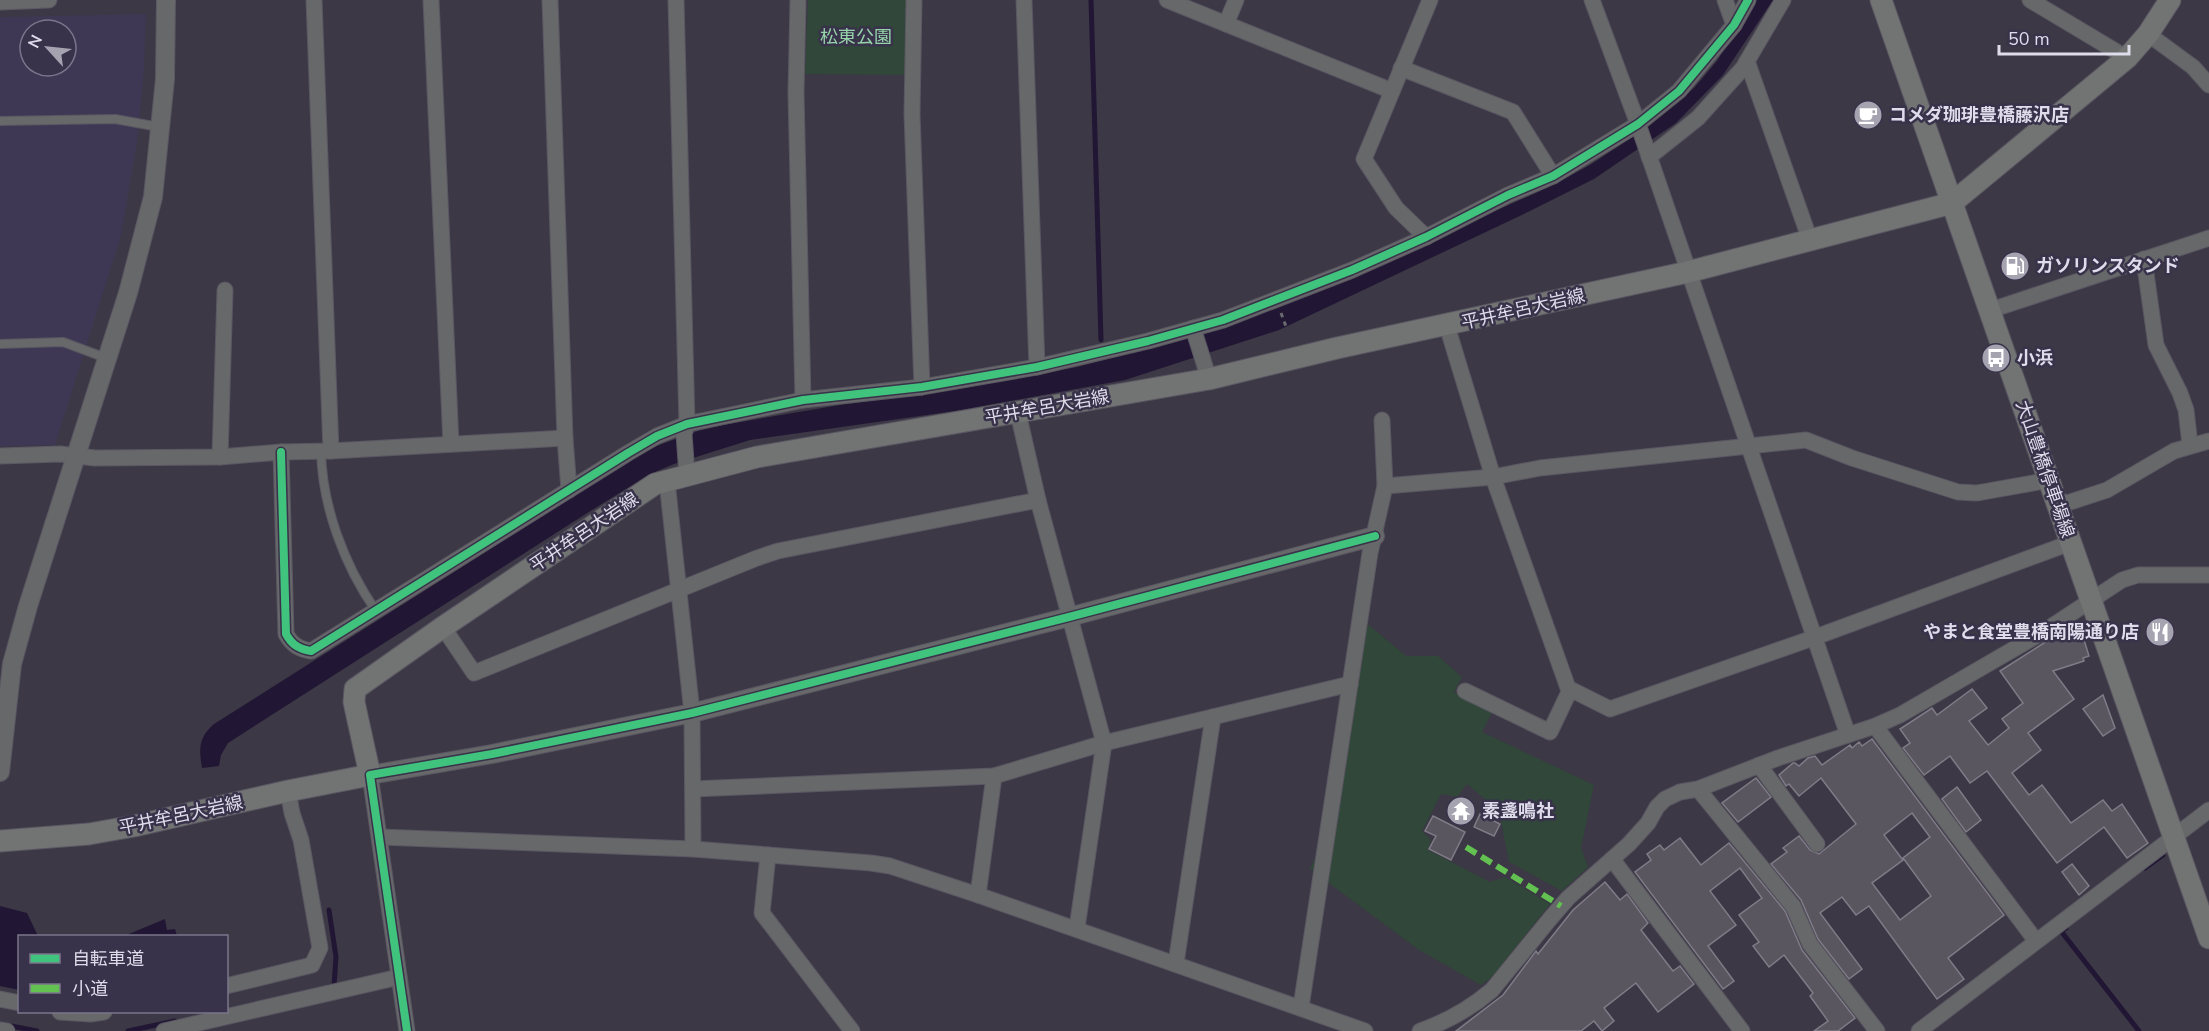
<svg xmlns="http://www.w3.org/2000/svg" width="2209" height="1031" font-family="'Nunito Sans','Noto Sans JP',sans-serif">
<rect width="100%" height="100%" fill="#3c3845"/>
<path fill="#3f3854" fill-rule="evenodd" d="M146,14l-2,56 -7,72 -16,94 -66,209 -55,1v-429zM30,30h36v36h-36z"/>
<g fill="#304739">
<path d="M808,0h98l-1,75 -100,-1z"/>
<path d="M1369,625l37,31h32l24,21 -8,15 38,20 -10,20 112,53 -13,63 7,19 -26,24 -53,-29 -10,-51 -32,-27 -10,13 -16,-3 -19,37 9,9 -3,10 62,32 15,-5 45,27 -58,73 -11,8 -62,-35 -109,-81 17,-38 33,-198z"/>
</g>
<g fill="#211634">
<path d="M1755,0h18l-50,75 -47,48 -82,56 -64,32 -251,119 -154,50 -170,31 -205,29 -76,24 -24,10 -66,41 -356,228 -7,12 -2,11 -17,2c-3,-19 -4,-30 12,-44l434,-275 50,-18 25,-6 117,-20 113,-15 124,-23 78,-20 218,-82 174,-77 43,-23 53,-35 51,-42 23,-27z"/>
<path d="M0,906l27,7 11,23h-18l-1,54 -19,-4z"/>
<path d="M165,919l2,11 8,-1 2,7h-53z"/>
</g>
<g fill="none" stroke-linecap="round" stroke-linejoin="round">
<g stroke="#211634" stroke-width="5">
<path d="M1091,0l10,340"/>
<path d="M2145,868l18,-13"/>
<path d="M329,910l7,47 -2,29 -5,1"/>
<path d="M2066,928l-5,3 3,4 75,96"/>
<path d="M6,1025l31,6"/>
<path d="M128,1031l47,-10"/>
</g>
</g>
<g fill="#595660" stroke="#7f7c87" stroke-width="1.5" fill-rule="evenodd">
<path d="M2081,630l8,26 -6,2 1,3 -31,10 21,28 -46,34 13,17 -29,23 17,22 13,-10 29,38 32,-23 9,11 10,-7 26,39 -21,15 -23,-31 -47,36 -70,-92 -17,12 -20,-27 -26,19 -21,-27 7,-5 -10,-14 32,-21 5,7 35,-26 15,19 -18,13 19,24 21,-17 -7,-9 21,-16 -23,-32 47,-30z"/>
<path d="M2103,695l12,33 -12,8 -20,-27z"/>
<path d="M1872,739l132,176 -56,43 16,21 -27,20 -68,-93 -13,9 -14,-18 -22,16 42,56 -13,10 -31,-40 -17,-39 -30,-36 16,-12 -4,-4 16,-12 11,14 9,4 37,-30 -35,-46 -22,18 -10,-12 -3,2 -7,-11 14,-12h2l4,3 9,-8 7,-2 7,9 28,-20 2,3 7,-6 3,4zM1912,813l18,24 -27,21 28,38 -31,24 -28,-37 31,-23 -19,-25z"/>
<path d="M1756,778l15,19 -33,25 -16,-19z"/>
<path d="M1957,787l24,33 -15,12 -24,-33z"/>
<path d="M1480,814l20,10 -6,12 -20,-9z"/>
<path d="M1433,816l32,16 -14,28 -22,-11 7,-13 -11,-5z"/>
<path d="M1680,838l21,27 28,-22 56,68 17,39 53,68 -17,13h-24l14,-10 -18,-25 3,-3 -29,-38 -15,12 -16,-21 6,-4 -20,-27 23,-17 -22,-30 -30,23 26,34 -28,21 26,35 -11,8 -88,-117 16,-12 -4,-6 13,-9 4,5z"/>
<path d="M2072,864l17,22 -10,9 -17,-23z"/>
<path d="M1605,882l15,18 7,-6 21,29 -7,7 32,41 7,-5 14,18 -36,28 -22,-29 -32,25 10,13 -12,10 -8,-10 -13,10h-125l47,-36 33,-44 2,3 35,-44z"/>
</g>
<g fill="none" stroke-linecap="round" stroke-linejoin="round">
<g stroke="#5a5662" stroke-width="10">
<g id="service">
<path d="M0,121l115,-2 44,8"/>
<path d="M0,344l63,-2 43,16"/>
<path d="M321,450c1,56 23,115 55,161"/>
</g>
</g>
<g stroke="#5a5662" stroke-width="17">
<g id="minor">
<path d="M314,0l17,451"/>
<path d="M431,0l20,444"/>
<path d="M550,0l15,438 4,52"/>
<path d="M676,0l11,424 -3,10 3,41"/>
<path d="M798,0l-2,93 7,307"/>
<path d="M914,0l-2,114 10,273"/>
<path d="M1024,0l13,367"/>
<path d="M1167,0l225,91"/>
<path d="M1592,0l46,124 210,611"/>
<path d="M1725,0l9,25"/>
<path d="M2030,0l97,58"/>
<path d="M0,2l49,-2"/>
<path d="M1226,24l10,-24"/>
<path d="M2148,34l45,33 16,18"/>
<path d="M1747,61l63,179"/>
<path d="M1401,68l112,44 40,64"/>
<path d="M1649,157l49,-39 45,-50 40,-68"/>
<path d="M1426,237l-30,-29 -32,-49 66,-159"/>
<path d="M2144,259l12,86 24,48 6,17 4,35"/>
<path d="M1991,310l218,-72"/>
<path d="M1447,326l46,151 75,211 42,21 203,-71 257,-95"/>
<path d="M1193,328l16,51"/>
<path d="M1018,413l20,87"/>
<path d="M281,452l5,182c6,11 13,15 25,17l317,-198 29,-17 30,-12 116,-24 119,-13 115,-20 111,-26 75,-21 129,-50 74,-33 82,-42 45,-19 85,-52 41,-33 55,-66 14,-25"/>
<path d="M0,456l60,-2 35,4 125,-1 61,-5 50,-1 234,-13"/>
<path d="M220,457l5,-167"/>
<path d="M667,481l25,232 1,136"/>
<path d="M1385,486l108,-9 47,-9 266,-28 46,18 106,34 19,1 73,-13"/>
<path d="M2058,506l49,-16 67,-39 35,-10"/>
<path d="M443,627l31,46 283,-115 21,-7 260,-51 66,243 -27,185"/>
<path d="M1465,691l85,41 20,-42"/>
<path d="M1875,726l161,215"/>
<path d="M1759,765l58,79"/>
<path d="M370,775l37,256"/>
<path d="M693,789l301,-13 110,-33 246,-59"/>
<path d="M1698,789l95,117 17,38 67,87"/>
<path d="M380,837l313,12 178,14 19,3 88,29 387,136"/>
<path d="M768,855l-6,58 90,118"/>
<path d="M1612,859l130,172"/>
<path d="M978,895l16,-119"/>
<path d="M1176,963l37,-246"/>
<path d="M226,986l86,-21 8,-17 -19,-108 -9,-27 -4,-22"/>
<path d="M0,999l20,4"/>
<path d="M1301,1007l69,-454 15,-67 -3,-66"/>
<path d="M60,1012l30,2 14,-2"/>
<path d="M0,1030l7,1"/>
<path d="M164,1031l235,-54"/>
<path d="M1420,1031c26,-9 51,-23 72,-41l57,-70 19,-22 61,-54 19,-21 9,-16 8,-8 15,-7 18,-3 80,-31 97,-32 25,-11 143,-83 79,-52 16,-5h71"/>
<path d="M1919,1031l290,-221"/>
</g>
</g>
<g stroke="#5a5662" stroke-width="20">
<g id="tertiary">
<path d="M0,772l12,-108 16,-58 100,-313 25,-96 12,-118 1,-79"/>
<path d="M370,775l122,-21 200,-41 377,-96 306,-81"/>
</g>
</g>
<g stroke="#5a5662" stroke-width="23">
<g id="secondary">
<path d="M1881,0l328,938"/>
<path d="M0,841l89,-7 45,-8 154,-35 82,-16 -16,-73 1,-13 88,-62 212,-143 102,-27 452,-78 128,-31 351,-76 264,-69 175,-145 21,-24 22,-34"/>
</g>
</g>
<path stroke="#696a6d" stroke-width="3" stroke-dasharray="4.5 4.5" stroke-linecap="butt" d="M1281,313l6,16"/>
<use href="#service" stroke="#666869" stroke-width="8"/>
<use href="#minor" stroke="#666869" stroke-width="15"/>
<use href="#tertiary" stroke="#666869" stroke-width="18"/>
<use href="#secondary" stroke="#717473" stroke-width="21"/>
<path stroke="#63c152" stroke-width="6" stroke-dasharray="12 6" stroke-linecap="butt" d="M1466,847l95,59"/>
<g stroke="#39324b" stroke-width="11">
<g id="cycleway">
<path d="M281,452l5,182c6,11 13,15 25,17l317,-198 29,-17 30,-12 116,-24 119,-13 115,-20 111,-26 75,-21 129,-50 74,-33 82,-42 45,-19 85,-52 41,-33 55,-66 14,-25"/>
<path d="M407,1031l-37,-256 122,-21 200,-41 377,-96 306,-81"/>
</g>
</g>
<use href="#cycleway" stroke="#40c37c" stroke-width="8"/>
</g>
<defs>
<g id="cafe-disc" transform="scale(1.5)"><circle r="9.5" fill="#a6a3b1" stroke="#39324b"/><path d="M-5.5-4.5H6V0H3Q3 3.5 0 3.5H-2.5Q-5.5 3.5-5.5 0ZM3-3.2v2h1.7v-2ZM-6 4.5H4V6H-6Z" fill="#fff"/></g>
<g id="fuel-disc" transform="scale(1.5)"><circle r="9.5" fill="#a6a3b1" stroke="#39324b"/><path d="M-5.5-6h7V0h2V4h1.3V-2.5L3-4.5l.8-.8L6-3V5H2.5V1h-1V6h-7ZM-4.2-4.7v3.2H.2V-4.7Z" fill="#fff"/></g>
<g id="bus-disc" transform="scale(1.5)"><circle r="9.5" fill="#a6a3b1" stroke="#39324b"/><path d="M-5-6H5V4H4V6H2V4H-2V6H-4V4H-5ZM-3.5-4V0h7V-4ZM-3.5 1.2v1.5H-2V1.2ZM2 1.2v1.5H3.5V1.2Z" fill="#fff"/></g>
<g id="restaurant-disc" transform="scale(1.5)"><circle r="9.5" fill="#a6a3b1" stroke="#39324b"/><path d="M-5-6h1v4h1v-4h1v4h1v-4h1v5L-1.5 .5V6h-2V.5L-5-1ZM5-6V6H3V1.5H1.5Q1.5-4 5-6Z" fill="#fff"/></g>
<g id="temple-disc" transform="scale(1.5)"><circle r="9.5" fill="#a6a3b1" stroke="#39324b"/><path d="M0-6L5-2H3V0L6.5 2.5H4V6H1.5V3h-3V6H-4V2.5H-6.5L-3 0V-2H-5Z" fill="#fff"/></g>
</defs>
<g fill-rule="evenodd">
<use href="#cafe-disc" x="1868" y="115"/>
<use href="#fuel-disc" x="2015" y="266"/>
<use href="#bus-disc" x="1996" y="358"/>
<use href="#restaurant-disc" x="2160" y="632"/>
<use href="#temple-disc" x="1461" y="811"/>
</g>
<g text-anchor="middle" stroke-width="5" stroke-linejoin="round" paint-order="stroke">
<g font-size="18" fill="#96d5aa" stroke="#39324b">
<text x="856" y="43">松東公園</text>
</g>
<g font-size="18" font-weight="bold" fill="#dfdceb" stroke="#39324b" text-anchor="start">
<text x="1889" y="121">コメダ珈琲豊橋藤沢店</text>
<text x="2036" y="272">ガソリンスタンド</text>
<text x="2017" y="364">小浜</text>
<text x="2139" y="638" text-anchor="end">やまと食堂豊橋南陽通り店</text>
<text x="1482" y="817">素盞鳴社</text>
</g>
<g font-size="18" fill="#dfdceb" stroke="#39324b">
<text transform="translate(1523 309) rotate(-13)" y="6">平井牟呂大岩線</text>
<text transform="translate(1047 407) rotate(-10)" y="6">平井牟呂大岩線</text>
<text transform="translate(2045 469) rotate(71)" y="6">大山豊橋停車場線</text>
<text transform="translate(584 532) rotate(-34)" y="6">平井牟呂大岩線</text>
<text transform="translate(181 815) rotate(-12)" y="6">平井牟呂大岩線</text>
</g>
</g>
<rect x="18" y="935" width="210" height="78" fill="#39324b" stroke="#7b768b" stroke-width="1.5"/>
<rect x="30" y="954" width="30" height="9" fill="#40c37c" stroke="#7b768b" stroke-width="1.5"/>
<text x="72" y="965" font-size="18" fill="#dfdceb">自転車道</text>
<rect x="30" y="984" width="30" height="9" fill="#63c152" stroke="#7b768b" stroke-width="1.5"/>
<text x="72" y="995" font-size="18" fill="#dfdceb">小道</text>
<g transform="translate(48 48) rotate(297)"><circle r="28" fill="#39324b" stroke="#7b768b" stroke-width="1.5"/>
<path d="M0-4.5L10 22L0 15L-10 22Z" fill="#a6a3b1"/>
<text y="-9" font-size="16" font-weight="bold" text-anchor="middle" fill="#dfdceb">N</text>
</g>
<path d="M1999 45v9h130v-9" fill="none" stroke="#dfdceb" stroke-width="3"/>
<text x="2008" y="45" font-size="18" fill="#dfdceb" stroke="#39324b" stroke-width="4.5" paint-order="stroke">50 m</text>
</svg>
